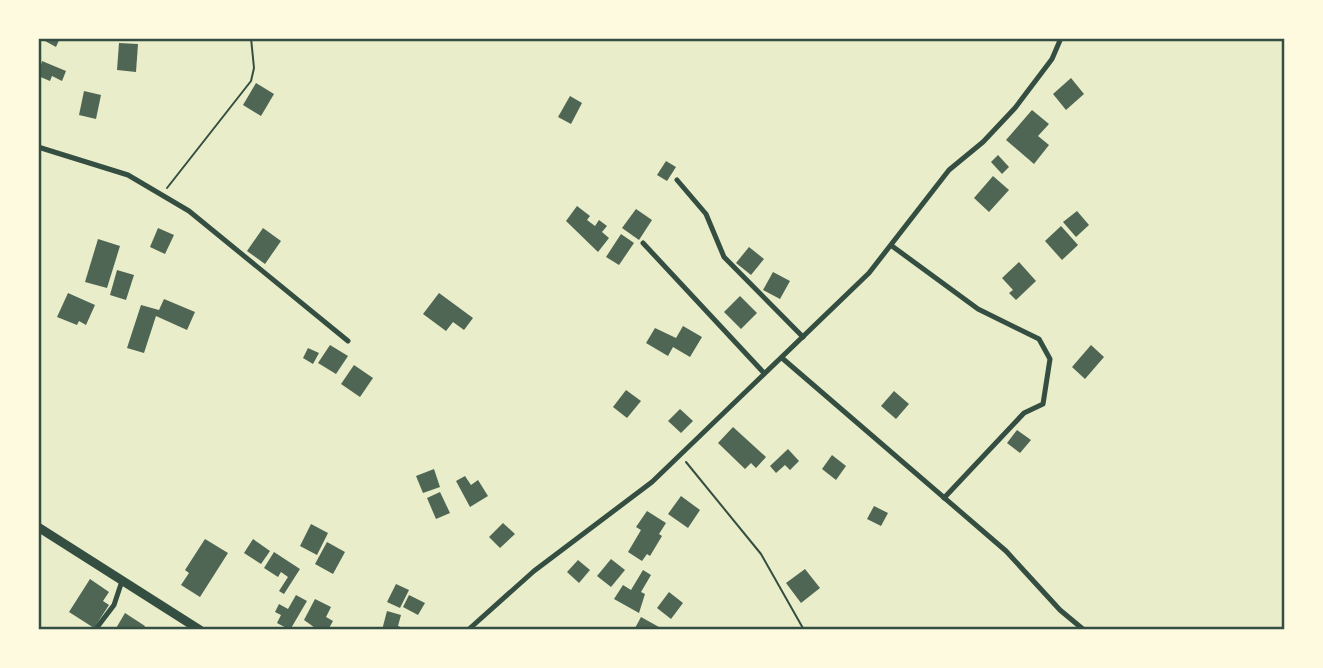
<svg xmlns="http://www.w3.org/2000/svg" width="1323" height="668" font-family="'Archivo Narrow',sans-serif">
<rect width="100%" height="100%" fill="#e9edc9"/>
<g fill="#4f6655">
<path d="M46,38h14l-4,9 -11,-6z"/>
<path d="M119,43l19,1 -2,28 -19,-2z"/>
<path d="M42,61l24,10 -4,10 -10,-5 -2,5 -12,-5z"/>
<path d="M1071,78l13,16 -18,16 -13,-16z"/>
<path d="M256,83l18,11 -13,22 -18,-11z"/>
<path d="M84,91l17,4 -5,24 -17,-4z"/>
<path d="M570,96l12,7 -11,21 -13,-7z"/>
<path d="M1032,110l17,14 -11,12 11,9 -15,19 -28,-24z"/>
<path d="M998,155l11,12 -7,7 -11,-12z"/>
<path d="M666,161l10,6 -9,14 -10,-6z"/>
<path d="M993,176l16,14 -20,22 -15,-14z"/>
<path d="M577,206l13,10 -3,4 8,6 4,-6 8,6 -5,6 7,6 -11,14 -32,-31z"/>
<path d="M636,209l16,11 -13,20 -17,-12z"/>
<path d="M1077,211l12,14 -13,12 -13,-15z"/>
<path d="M1061,226l17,19 -16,15 -17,-19z"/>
<path d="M158,228l16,7 -9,19 -15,-7z"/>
<path d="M263,228l18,13 -16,23 -18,-13z"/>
<path d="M621,234l13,9 -15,22 -13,-8z"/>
<path d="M98,239l22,7 -13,42 -22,-6z"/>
<path d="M749,247l15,12 -13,16 -15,-12z"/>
<path d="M1019,262l17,19 -20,19 -7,-7 4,-3 -11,-12z"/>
<path d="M117,270l17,5 -8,25 -16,-5z"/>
<path d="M773,272l17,9 -10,18 -17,-9z"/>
<path d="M68,293l27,12 -9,20 -7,-4 -2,4 -20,-8z"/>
<path d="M439,293l34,25 -9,12 -11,-8 -7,9 -23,-17z"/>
<path d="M740,296l17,17 -16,16 -17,-17z"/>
<path d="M164,299l31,13 -8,18 -31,-14 -12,37 -17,-5 14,-43 18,5z"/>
<path d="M683,326l19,11 -12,20 -17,-10 -5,9 -22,-13 9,-15 21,10z"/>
<path d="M330,345l18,11 -12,18 -18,-11z"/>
<path d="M1091,345l13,12 -19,22 -13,-12z"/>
<path d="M308,348l11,5 -6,11 -10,-6z"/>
<path d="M354,365l19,13 -13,19 -19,-13z"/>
<path d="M626,390l15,11 -14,17 -14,-11z"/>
<path d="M894,391l15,13 -13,15 -15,-13z"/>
<path d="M680,409l13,12 -12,12 -13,-12z"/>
<path d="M733,427l33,30 -10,11 -5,-5 -6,6 -27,-26z"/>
<path d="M1017,430l14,10 -11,13 -13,-10z"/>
<path d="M788,449l11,12 -9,9 -5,-5 -9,8 -6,-7z"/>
<path d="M832,455l14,11 -10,14 -14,-11z"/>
<path d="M434,469l6,18 -17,6 -7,-17z"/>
<path d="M465,476l6,9 7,-5 10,16 -18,11 -14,-26z"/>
<path d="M440,492l10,21 -14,6 -9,-21z"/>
<path d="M681,496l19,14 -12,18 -20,-14z"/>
<path d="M874,506l14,7 -7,13 -14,-7z"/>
<path d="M647,511l19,12 -7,11 3,2 -12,20 -3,-2 -5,7 -14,-9 13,-22 -5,-3z"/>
<path d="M503,523l12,11 -15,14 -11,-11z"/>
<path d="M311,524l17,9 -11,22 -17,-9z"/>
<path d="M205,539l23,14 -28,44 -19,-12 8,-12 -4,-3z"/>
<path d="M253,539l17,12 -9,13 -17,-11z"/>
<path d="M327,542l18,10 -12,22 -18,-10z"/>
<path d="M274,552l26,17 -16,25 -5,-3 9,-14 -7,-5 -3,5 -14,-9z"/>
<path d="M611,559l14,11 -14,17 -14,-11z"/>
<path d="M578,560l12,10 -11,13 -12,-11z"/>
<path d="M805,569l15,19 -19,15 -15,-20z"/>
<path d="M643,570l8,5 -10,17 4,2 -6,19 -25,-14 9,-14 8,5z"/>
<path d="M90,579l19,13 -6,9 6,4 -15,23 -25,-16z"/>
<path d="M396,584l13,6 -9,18 -13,-6z"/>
<path d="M669,592l14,11 -12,16 -14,-11z"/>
<path d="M296,595l11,6 -17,29 -13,-7 4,-8 -6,-3 4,-8 9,5z"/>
<path d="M409,595l16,8 -7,12 -15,-8z"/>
<path d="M315,599l16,8 -5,10 7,4 -5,9h-10l-14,-10z"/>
<path d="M387,611l14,4 -3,11 11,4h-27z"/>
<path d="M125,613l20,13 -2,4h-28z"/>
<path d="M641,617l18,10 -2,3h-23z"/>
</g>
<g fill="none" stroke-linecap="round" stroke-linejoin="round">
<g stroke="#344e41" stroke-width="2">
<path d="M167,188l84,-107 3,-13 -3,-30"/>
<path d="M686,462l75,92 43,76"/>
</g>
<g stroke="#344e41" stroke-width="5">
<path d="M38,147l90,28 61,36 159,130"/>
<path d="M677,180l29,34 18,43 79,80"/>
<path d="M643,243l121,130"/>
<path d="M892,246l86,63 61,30 11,20 -7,45 -19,9 -80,85"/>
<path d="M782,358l224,193 54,59 24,20"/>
<path d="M95,630l19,-25 8,-24"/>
<path d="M468,630l66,-59 118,-89 217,-209 80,-103 34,-28 32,-34 37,-49 9,-21"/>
</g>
<path stroke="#344e41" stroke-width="9" d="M38,527l162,103"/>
</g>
<rect width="1323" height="668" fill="none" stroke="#fefae0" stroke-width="80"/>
<rect x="40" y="40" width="1243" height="588" fill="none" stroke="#344e41" stroke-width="2.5"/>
</svg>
